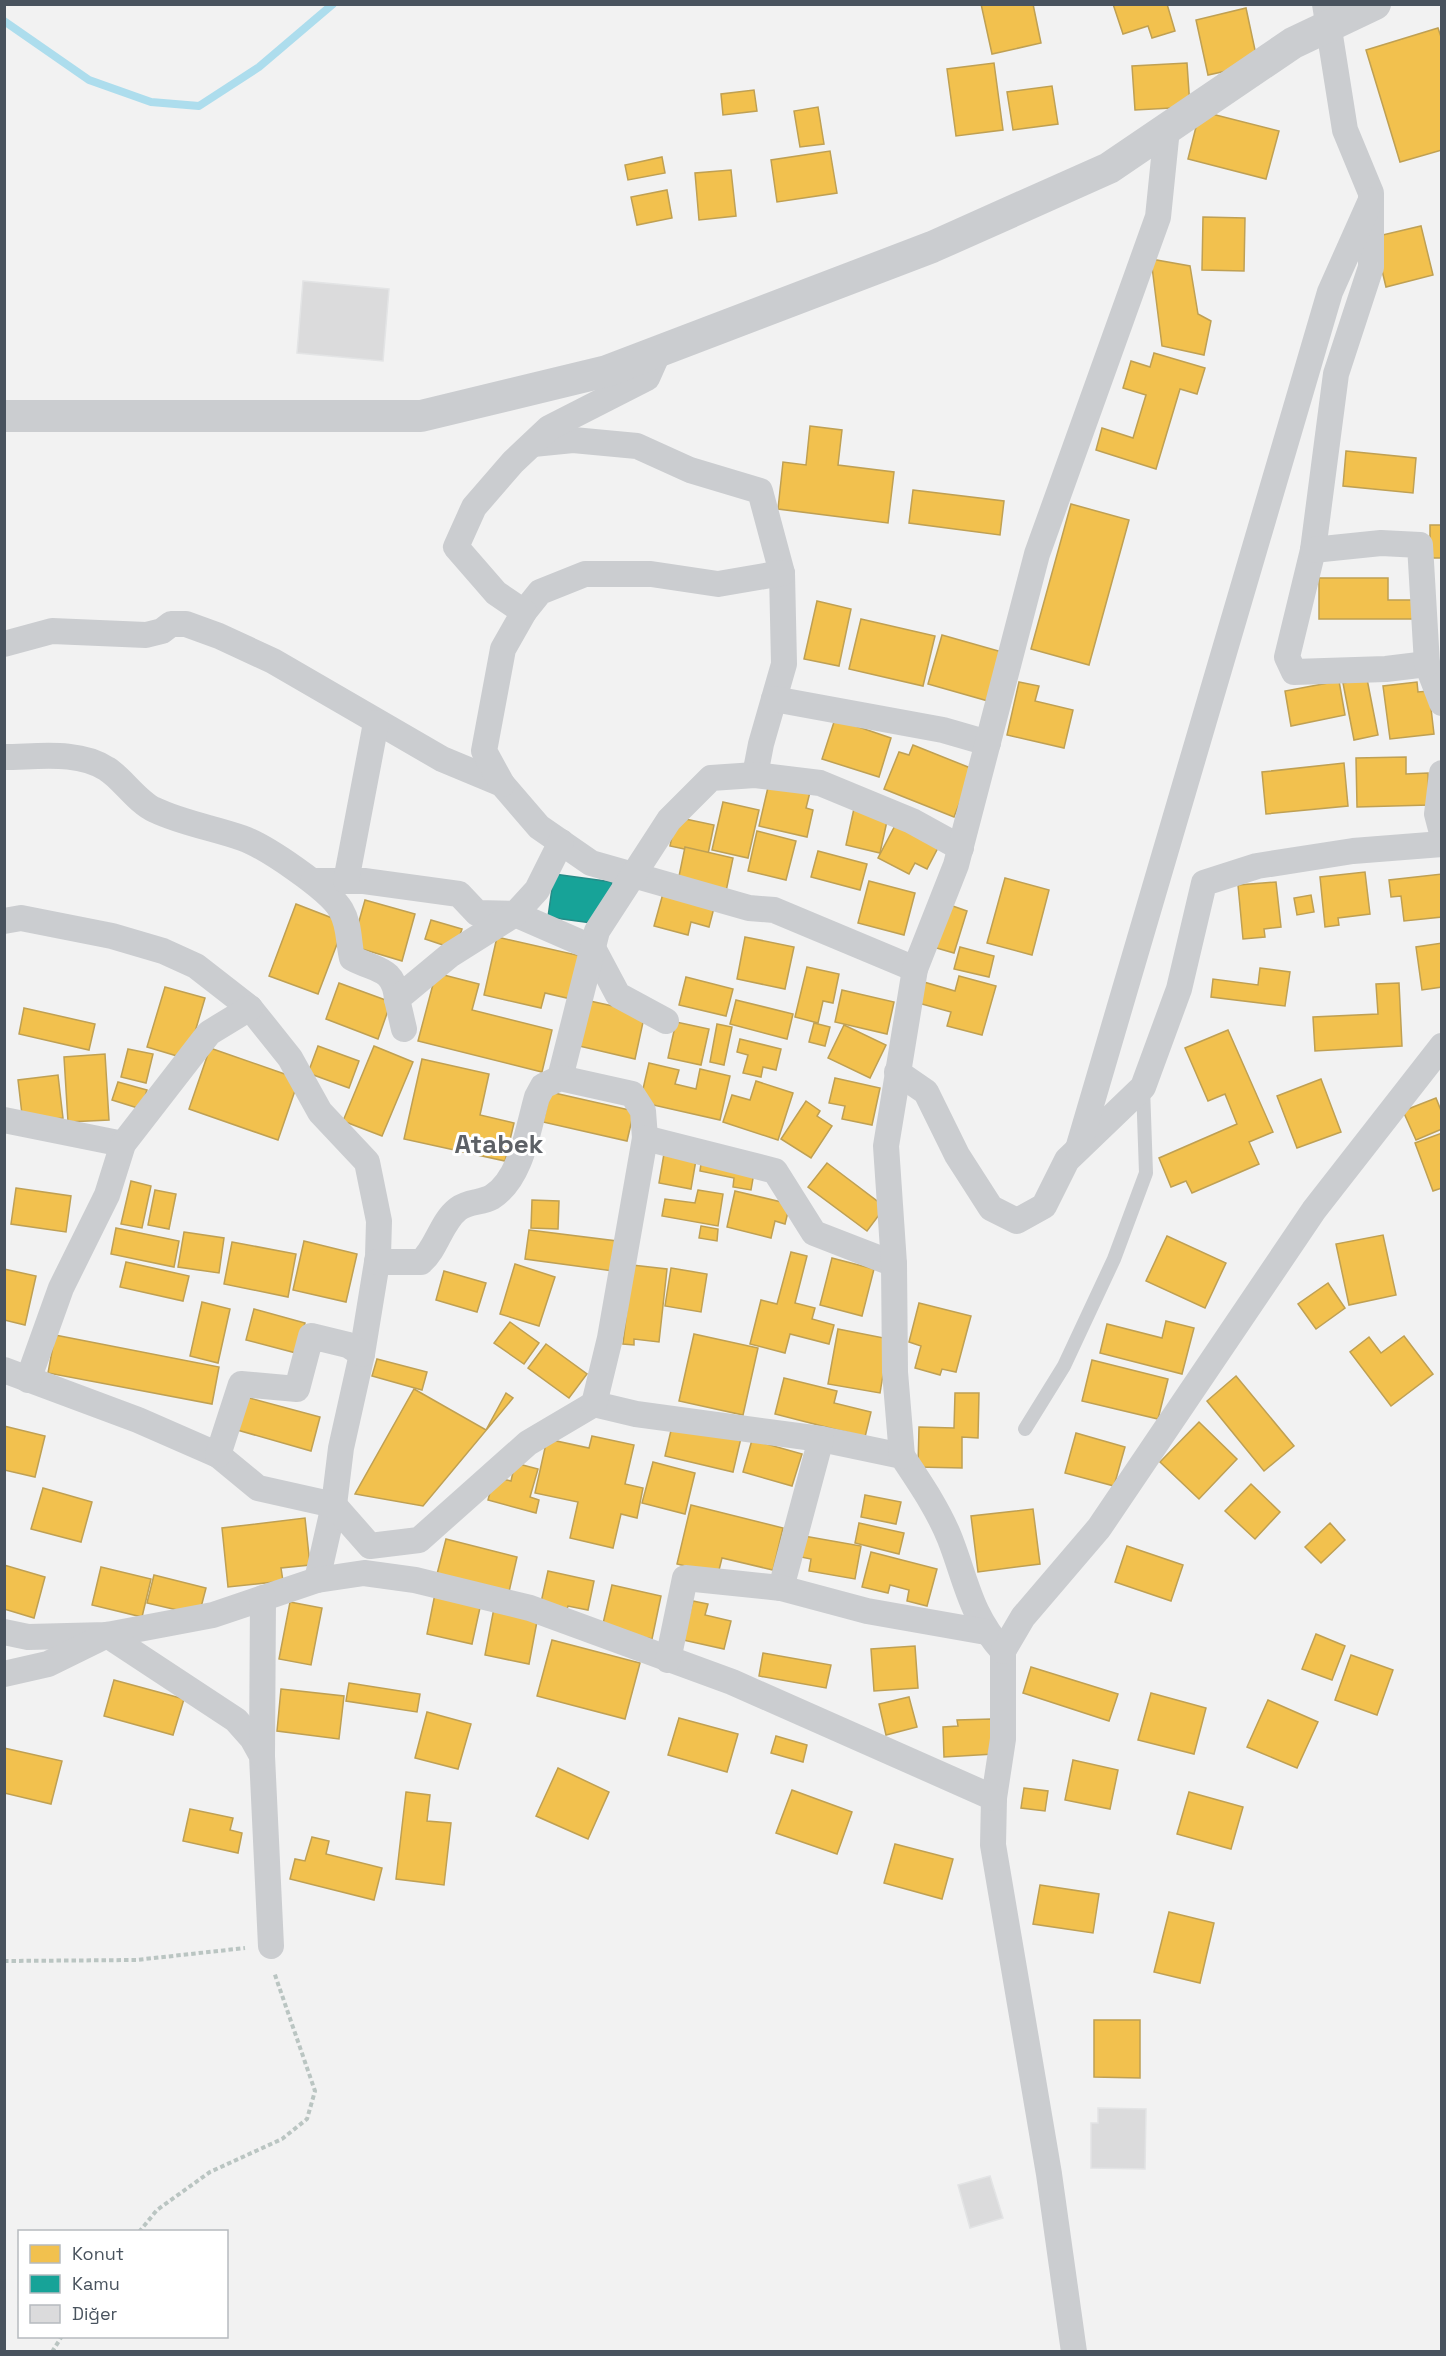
<svg xmlns="http://www.w3.org/2000/svg" width="1446" height="2356" font-family="'Space Grotesk',sans-serif">
<rect width="100%" height="100%" fill="#f2f2f2"/>
<g fill="#f2c14e" stroke="#bfa053" stroke-width="1.5">
<path d="M981,4h52l8,39 -49,11z"/>
<path d="M1113,4h54l8,27 -23,7 -4,-12 -25,8z"/>
<path d="M1246,8l12,56 -50,11 -12,-55z"/>
<path d="M1438,28l4,12v110l-42,12 -34,-112z"/>
<path d="M994,63l9,67 -47,6 -9,-67z"/>
<path d="M1187,63l3,44 -55,3 -3,-44z"/>
<path d="M1052,86l6,38 -45,6 -6,-38z"/>
<path d="M754,90l3,21 -34,4 -2,-21z"/>
<path d="M818,107l6,37 -24,3 -6,-36z"/>
<path d="M1200,111l79,20 -13,48 -78,-20z"/>
<path d="M830,151l7,42 -60,9 -6,-42z"/>
<path d="M662,157l3,16 -37,7 -3,-15z"/>
<path d="M731,170l5,46 -37,4 -4,-47z"/>
<path d="M667,190l5,28 -35,7 -6,-28z"/>
<path d="M1203,217l42,1 -1,53 -42,-1z"/>
<path d="M1421,226l12,49 -47,12 -12,-50z"/>
<path d="M1151,259l39,7 8,48 13,7 -7,34 -42,-9z"/>
<path d="M1154,353l51,15 -8,26 -17,-5 -24,80 -60,-19 6,-22 31,10 13,-43 -23,-7 8,-27 19,6z"/>
<path d="M810,426l32,4 -4,35 56,7 -6,51 -110,-14 5,-47 23,3z"/>
<path d="M1346,451l70,7 -3,35 -70,-7z"/>
<path d="M913,490l91,11 -4,34 -91,-12z"/>
<path d="M1071,504l58,16 -40,145 -58,-16z"/>
<rect x="1430" y="525" width="12" height="33"/>
<path d="M1319,578h69v22h26v19h-95z"/>
<path d="M817,601l34,8 -12,57 -35,-7z"/>
<path d="M861,619l74,17 -12,50 -74,-17z"/>
<path d="M942,635l60,17 -14,49 -60,-17z"/>
<path d="M1367,679l11,56 -24,5 -11,-57z"/>
<path d="M1339,681l6,34 -54,11 -6,-35z"/>
<path d="M1019,682l20,4 -4,15 38,9 -9,38 -57,-13z"/>
<path d="M1417,682l1,10 11,-1 5,43 -44,5 -7,-53z"/>
<path d="M835,719l56,19 -12,39 -57,-18z"/>
<path d="M913,745l60,24 -19,48 -70,-28 15,-37 10,3z"/>
<path d="M1406,757v17l22,-1 1,32 -72,2 -1,-49z"/>
<path d="M1344,763l4,43 -82,8 -4,-42z"/>
<path d="M769,783l41,9 -4,16 7,2 -6,27 -48,-11z"/>
<path d="M723,802l36,8 -11,48 -36,-8z"/>
<path d="M855,804l34,8 -9,41 -34,-8z"/>
<path d="M676,817l38,8 -6,29 -38,-8z"/>
<path d="M899,818l43,22 -15,29 -12,-6 -6,11 -31,-16z"/>
<path d="M757,831l39,10 -10,39 -38,-9z"/>
<path d="M685,847l48,11 -8,38 -48,-10z"/>
<path d="M818,851l49,13 -7,26 -49,-13z"/>
<path d="M1365,872l5,42 -32,4 1,7 -14,2 -5,-50z"/>
<path d="M1442,874v43l-38,4 -3,-25 -10,1 -2,-17z"/>
<path d="M1005,878l44,12 -17,65 -45,-12z"/>
<path d="M869,881l46,12 -11,42 -46,-12z"/>
<path d="M1276,882l5,45 -17,2 1,8 -22,2 -5,-54z"/>
<path d="M664,890l51,14 -6,23 -18,-5 -3,13 -34,-9z"/>
<path d="M1311,895l3,17 -17,3 -3,-17z"/>
<path d="M365,900l50,14 -13,47 -50,-15z"/>
<path d="M296,904l49,19 -27,71 -49,-18z"/>
<path d="M947,904l20,7 -13,42 -21,-6z"/>
<path d="M431,920l31,9 -7,20 -30,-10z"/>
<path d="M497,937l84,19 -10,43 -26,-6 -4,15 -57,-13z"/>
<path d="M745,937l49,10 -9,42 -48,-10z"/>
<path d="M1442,943v44l-20,3 -6,-43z"/>
<path d="M960,947l34,9 -5,21 -35,-8z"/>
<path d="M807,967l32,7 -6,29 -10,-2 -5,22 -23,-6z"/>
<path d="M1260,968l30,4 -5,34 -74,-9 2,-18 45,6z"/>
<path d="M436,973l43,11 -7,26 80,20 -10,42 -124,-31z"/>
<path d="M959,976l37,10 -14,49 -35,-9 4,-14 -40,-11 6,-21 38,11z"/>
<path d="M686,977l47,12 -7,27 -47,-11z"/>
<path d="M339,983l52,19 -13,37 -52,-20z"/>
<path d="M1399,983l3,63 -87,5 -2,-34 65,-3 -2,-30z"/>
<path d="M165,987l40,11 -18,61 -40,-12z"/>
<path d="M842,990l52,12 -7,32 -52,-12z"/>
<path d="M736,1000l57,14 -6,25 -57,-15z"/>
<path d="M590,1001l55,12 -10,46 -56,-13z"/>
<path d="M24,1008l71,16 -6,26 -70,-16z"/>
<path d="M676,1022l33,7 -8,36 -33,-7z"/>
<path d="M814,1023l16,4 -5,19 -16,-4z"/>
<path d="M717,1024l15,3 -8,38 -14,-3z"/>
<path d="M844,1025l42,20 -16,33 -42,-20z"/>
<path d="M1228,1030l45,102 -24,10 10,22 -67,29 -6,-12 -15,6 -12,-29 78,-34 -12,-30 -17,7 -23,-53z"/>
<path d="M740,1039l41,10 -5,21 -13,-3 -2,10 -18,-4 5,-18 -11,-3z"/>
<path d="M318,1046l41,15 -10,27 -41,-15z"/>
<path d="M374,1046l39,16 -31,74 -39,-15z"/>
<path d="M210,1048l89,31 -21,61 -89,-31z"/>
<path d="M128,1049l25,5 -7,29 -25,-6z"/>
<path d="M105,1054l4,66 -41,2 -4,-65z"/>
<path d="M422,1059l67,15 -9,41 34,8 -9,38 -101,-22z"/>
<path d="M649,1063l30,7 -4,14 21,5 4,-20 30,7 -10,44 -80,-18z"/>
<path d="M58,1075l5,43 -40,5 -5,-43z"/>
<path d="M835,1078l45,10 -8,37 -30,-6 3,-13 -16,-3z"/>
<path d="M1321,1079l20,53 -44,16 -20,-52z"/>
<path d="M756,1081l37,12 -15,47 -55,-18 9,-27 18,5z"/>
<path d="M118,1082l29,8 -6,19 -29,-9z"/>
<path d="M550,1092l84,19 -7,30 -84,-19z"/>
<path d="M1436,1098l6,15v16l-26,11 -13,-29z"/>
<path d="M806,1101l14,10 -3,5 15,10 -21,32 -30,-19z"/>
<path d="M1442,1133v55l-9,3 -18,-48z"/>
<path d="M665,1148l32,6 -6,35 -32,-6z"/>
<path d="M702,1157l53,10 -4,23 -18,-3 1,-9 -34,-7z"/>
<path d="M827,1163l58,44 -18,24 -59,-44z"/>
<path d="M131,1181l20,5 -9,42 -21,-4z"/>
<path d="M16,1188l55,8 -5,36 -55,-8z"/>
<path d="M155,1190l21,4 -7,35 -21,-4z"/>
<path d="M698,1190l25,4 -5,32 -56,-10 3,-17 30,4z"/>
<path d="M735,1191l55,13 -5,20 -10,-3 -4,17 -44,-11z"/>
<path d="M532,1200l27,1 -1,28 -27,-1z"/>
<path d="M701,1226l17,3 -1,12 -18,-3z"/>
<path d="M116,1228l63,13 -5,26 -63,-13z"/>
<path d="M529,1230l88,11 -4,30 -88,-12z"/>
<path d="M184,1232l40,6 -5,35 -41,-6z"/>
<path d="M1383,1235l13,60 -47,10 -13,-61z"/>
<path d="M1167,1236l59,27 -21,45 -59,-27z"/>
<path d="M304,1241l53,13 -11,48 -53,-12z"/>
<path d="M232,1242l64,12 -8,43 -64,-13z"/>
<path d="M791,1252l16,4 -12,47 20,5 -3,11 22,6 -5,19 -39,-10 -5,19 -35,-9 11,-44 16,4z"/>
<path d="M832,1258l42,11 -12,47 -42,-11z"/>
<path d="M126,1262l63,14 -6,25 -63,-14z"/>
<path d="M515,1264l40,13 -16,49 -39,-12z"/>
<path d="M632,1265l35,4 -8,73 -25,-3v6l-11,-1z"/>
<path d="M671,1268l36,6 -6,38 -36,-6z"/>
<path d="M4,1269l32,7 -11,49 -21,-5z"/>
<path d="M444,1271l42,12 -9,29 -41,-12z"/>
<path d="M1328,1283l17,25 -29,21 -18,-25z"/>
<path d="M202,1302l28,7 -12,54 -28,-7z"/>
<path d="M919,1303l52,13 -15,56 -14,-3 -2,6 -25,-7 6,-22 -12,-4z"/>
<path d="M254,1309l51,14 -9,30 -50,-13z"/>
<path d="M1166,1321l28,7 -12,46 -82,-21 7,-29 55,14z"/>
<path d="M510,1322l29,21 -15,21 -30,-21z"/>
<path d="M838,1329l51,10 -9,54 -52,-9z"/>
<path d="M694,1334l64,14 -15,67 -64,-14z"/>
<path d="M55,1335l164,32 -7,37 -164,-31z"/>
<path d="M1404,1336l29,38 -42,32 -41,-54 19,-15 12,16z"/>
<path d="M546,1344l41,30 -18,24 -41,-30z"/>
<path d="M377,1359l50,13 -5,18 -50,-14z"/>
<path d="M1092,1360l76,19 -10,40 -76,-18z"/>
<path d="M1236,1376l58,70 -30,25 -57,-70z"/>
<path d="M784,1378l53,13 -3,12 37,9 -6,25 -90,-23z"/>
<path d="M414,1389l72,41 20,-37 7,5 -90,108 -68,-12z"/>
<path d="M955,1393h24l-1,45 -16,-1v31l-44,-1 1,-40 35,1z"/>
<path d="M246,1397l74,20 -9,34 -74,-21z"/>
<path d="M673,1422l68,16 -8,34 -68,-16z"/>
<path d="M1199,1422l38,37 -38,40 -39,-37z"/>
<path d="M4,1426l41,10 -10,41 -31,-7z"/>
<path d="M1076,1433l49,14 -11,39 -49,-13z"/>
<path d="M592,1436l42,9 -9,39 18,4 -6,30 -16,-4 -8,34 -43,-10 8,-36 -43,-9 12,-54 42,9z"/>
<path d="M752,1440l50,14 -10,32 -49,-14z"/>
<path d="M653,1462l42,11 -10,41 -43,-11z"/>
<path d="M515,1463l23,6 -8,28 9,3 -3,13 -48,-13 6,-23 17,4z"/>
<path d="M1251,1484l29,28 -25,27 -30,-28z"/>
<path d="M43,1488l49,14 -11,40 -50,-13z"/>
<path d="M865,1495l36,7 -5,22 -35,-7z"/>
<path d="M691,1505l92,23 -10,42 -51,-12 -4,16 -41,-10z"/>
<path d="M1033,1509l7,55 -62,8 -7,-56z"/>
<path d="M305,1518l5,47 -29,3 2,13 -55,6 -6,-59z"/>
<path d="M859,1523l45,10 -5,21 -44,-11z"/>
<path d="M1330,1523l15,17 -24,23 -16,-16z"/>
<path d="M804,1536l57,10 -6,33 -46,-8 2,-12 -10,-2z"/>
<path d="M446,1539l71,18 -9,39 -72,-18z"/>
<path d="M1127,1546l56,19 -12,36 -56,-19z"/>
<path d="M871,1552l66,17 -10,37 -20,-5 2,-11 -19,-5 -2,8 -26,-6z"/>
<path d="M4,1565l41,12 -11,41 -30,-9z"/>
<path d="M101,1567l50,12 -9,38 -50,-12z"/>
<path d="M548,1571l46,10 -6,29 -20,-4 -2,6 -26,-5z"/>
<path d="M154,1575l52,13 -7,27 -52,-12z"/>
<path d="M612,1585l49,11 -9,43 -50,-11z"/>
<path d="M435,1594l46,9 -9,41 -45,-10z"/>
<path d="M693,1601l15,3 -3,11 26,6 -7,28 -41,-9z"/>
<path d="M290,1602l32,6 -11,57 -32,-6z"/>
<path d="M494,1608l44,8 -9,48 -44,-9z"/>
<path d="M1316,1634l29,12 -13,34 -30,-11z"/>
<path d="M552,1640l88,23 -15,56 -88,-23z"/>
<path d="M915,1646l3,42 -44,3 -3,-42z"/>
<path d="M763,1653l68,12 -5,23 -67,-12z"/>
<path d="M1351,1655l42,15 -16,45 -42,-15z"/>
<path d="M1031,1667l87,27 -9,27 -86,-28z"/>
<path d="M114,1680l70,19 -11,36 -69,-19z"/>
<path d="M349,1683l71,11 -3,18 -71,-11z"/>
<path d="M281,1689l63,7 -5,43 -62,-8z"/>
<path d="M1151,1693l55,15 -12,46 -56,-14z"/>
<path d="M909,1697l8,30 -31,8 -7,-31z"/>
<path d="M1268,1700l50,22 -21,46 -50,-21z"/>
<path d="M427,1712l44,12 -13,45 -43,-11z"/>
<path d="M679,1718l59,16 -11,38 -59,-17z"/>
<path d="M991,1719l3,35 -50,3 -1,-30 15,-1 -1,-6z"/>
<path d="M776,1736l31,9 -4,17 -32,-9z"/>
<path d="M4,1748l58,13 -11,43 -47,-11z"/>
<path d="M1073,1760l45,10 -8,39 -45,-9z"/>
<path d="M558,1768l51,24 -21,47 -52,-23z"/>
<path d="M1024,1788l24,3 -3,20 -24,-3z"/>
<path d="M792,1790l60,22 -15,42 -61,-21z"/>
<path d="M406,1792l24,3 -3,26 24,2 -7,62 -48,-6z"/>
<path d="M1189,1792l54,15 -12,42 -54,-15z"/>
<path d="M190,1809l43,9 -3,12 12,3 -4,20 -55,-12z"/>
<path d="M312,1837l17,4 -3,13 56,14 -8,32 -84,-21 5,-20 10,2z"/>
<path d="M895,1844l58,15 -11,40 -58,-16z"/>
<path d="M1040,1885l59,9 -6,39 -60,-9z"/>
<path d="M1169,1912l45,11 -14,60 -46,-11z"/>
<path d="M1094,2020h46v58l-46,-1z"/>
</g>
<path fill="#17a398" stroke="#268b87" stroke-width="1.5" d="M554,874l58,8 -6,43 -58,-8z"/>
<g fill="none" stroke-linecap="round" stroke-linejoin="round">
<path stroke="#addded" stroke-width="8" d="M4,21l85,59 62,22 48,4 60,-39 74,-63"/>
</g>
<g fill="#dbdbdc" stroke="#e3e4e5" stroke-width="1.5">
<path d="M303,281l86,8 -6,72 -86,-8z"/>
<path d="M1098,2108l48,1 -1,60 -54,-1v-45h7z"/>
<path d="M990,2176l13,42 -33,10 -12,-43z"/>
</g>
<g fill="none" stroke-linecap="round" stroke-linejoin="round">
<g stroke="#bac5c2" stroke-width="4" stroke-dasharray="4.5 3" stroke-linecap="butt">
<path d="M4,1961l132,-1 109,-12"/>
<path d="M139,2232l18,-22 53,-38 72,-33 25,-20 8,-28 -41,-119"/>
<path d="M52,2352l10,-16"/>
</g>
<path stroke="#cbcdd0" stroke-width="14" d="M1025,1429l39,-63 50,-107 32,-86 -3,-86"/>
<g stroke="#cbcdd0" stroke-width="26">
<path d="M1325,4l20,126 26,63v74l-35,107 -23,176 -26,107 7,15 92,-3 41,-5 15,39"/>
<path d="M533,444l40,-4 64,6 53,24 70,21 22,82 2,91 -23,80 -6,31"/>
<path d="M1313,550l68,-7 39,2 7,119"/>
<path d="M524,612l16,-20 45,-18h66l67,10 64,-11"/>
<path d="M4,644l48,-13 94,4 16,-4 9,-7h15l33,12 54,25 169,98 60,25 37,43 52,36 158,45 25,2 141,59"/>
<path d="M774,699l169,31 45,13"/>
<path d="M4,757c33,0 74,-7 103,12 15,9 30,33 48,41 27,13 59,18 87,28 23,8 87,51 99,72 9,15 7,31 11,48 24,13 42,9 45,41"/>
<path d="M1442,773l-5,41 5,19"/>
<path d="M502,784l-18,-33 19,-102 21,-37 -28,-19 -40,-46 18,-40 39,-45 36,-34 98,-50 12,-27"/>
<path d="M313,881h51l95,13 18,19 38,1 78,34 25,47 48,26"/>
<path d="M346,881l30,-158"/>
<path d="M4,921l17,-3 91,18 51,15 33,15 54,42 40,50 30,54 47,50 12,59 -1,35 -16,98 -21,94 -7,57 -17,75"/>
<path d="M404,1029l-7,-30 53,-44 65,-41 22,-24 24,-48"/>
<path d="M897,1072l29,20 31,63 34,53 26,13 27,-15 23,-46 76,-73 36,-98 25,-106 53,-17 96,-15 89,-7"/>
<path d="M560,1078l37,-147 72,-111 42,-42 44,-3 65,8 92,38 49,27"/>
<path d="M4,1120l119,24"/>
<path d="M1078,1149l252,-857 41,-92"/>
<path d="M377,1262h44c16,-14 20,-40 37,-53 10,-8 24,-6 34,-12 30,-19 36,-69 45,-100l6,-11 17,-8 72,16 11,17 2,27"/>
<path d="M4,1370l134,50 80,35 40,33 76,17 36,41 49,-6 109,-97 66,-39 42,10 185,25 81,17c18,27 36,53 48,83 17,44 20,75 53,112v88l-9,59 -1,47 56,329 25,178"/>
<path d="M28,1380l33,-92 46,-93 16,-51 86,-111 41,-25"/>
<path d="M594,1404l16,-66 35,-200 130,33 39,62 80,31"/>
<path d="M218,1455l23,-71 56,5 14,-53 37,9 14,9"/>
<path d="M902,1456l-7,-84 -1,-108 -8,-118 29,-177 41,-104 81,-311 121,-337 9,-88"/>
<path d="M781,1588l40,-149"/>
<path d="M4,1632l24,5 79,-2 106,-20 104,-35 47,-7 51,7 115,28 202,74 262,116"/>
<path d="M1003,1651l20,-34 76,-89 215,-318 128,-164"/>
<path d="M668,1660l17,-82 96,10 86,23 119,21"/>
<path d="M4,1674l44,-10 59,-29 129,85 16,18 10,18 9,190"/>
<path d="M262,1755l1,-157"/>
</g>
<path stroke="#cbcdd0" stroke-width="32" d="M4,416h417l186,-45 325,-124 177,-79 184,-125 82,-39"/>
</g>
<g text-anchor="middle" stroke-width="6" stroke-linejoin="round" paint-order="stroke">
<g font-size="26" font-weight="bold" fill="#5d6166" stroke="#fff">
<text x="499" y="1153">Atabek</text>
</g>
</g>
<rect width="1446" height="2356" fill="none" stroke="#49535e" stroke-width="12"/>
<rect x="18" y="2230" width="210" height="108" fill="#ffffff" stroke="#b6babf" stroke-width="1.5"/>
<rect x="30" y="2245" width="30" height="18" fill="#f2c14e" stroke="#b6babf" stroke-width="1.5"/>
<text x="72" y="2260" font-size="18" fill="#49535e">Konut</text>
<rect x="30" y="2275" width="30" height="18" fill="#17a398" stroke="#b6babf" stroke-width="1.5"/>
<text x="72" y="2290" font-size="18" fill="#49535e">Kamu</text>
<rect x="30" y="2305" width="30" height="18" fill="#dbdbdc" stroke="#b6babf" stroke-width="1.5"/>
<text x="72" y="2320" font-size="18" fill="#49535e">Diğer</text>
</svg>
